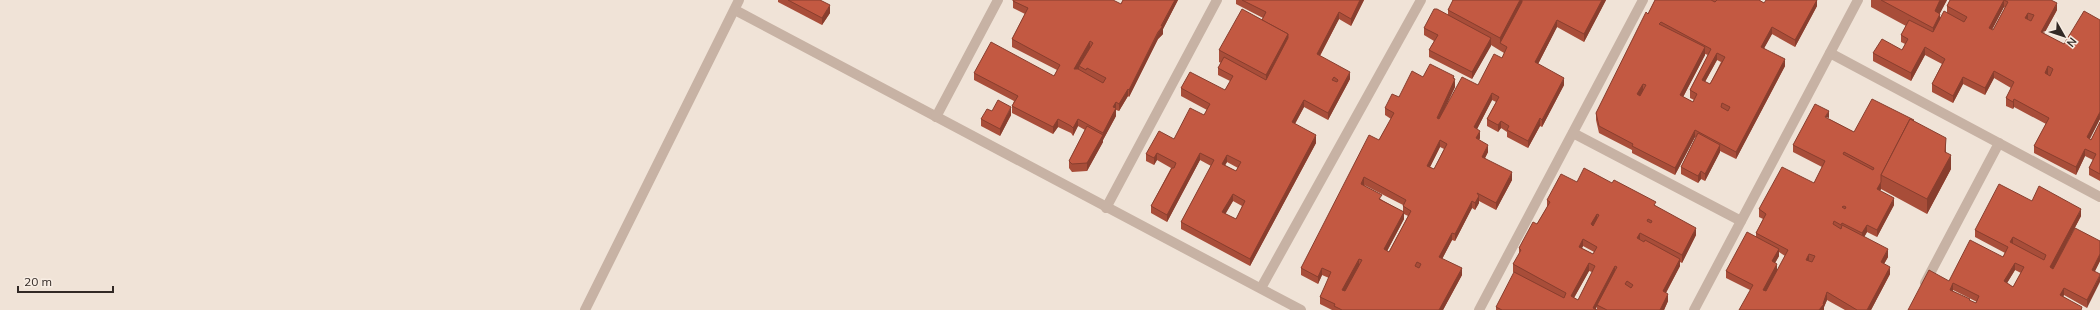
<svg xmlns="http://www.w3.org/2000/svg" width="2100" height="310" font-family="Mulish,sans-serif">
<rect width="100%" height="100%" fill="#f0e3d7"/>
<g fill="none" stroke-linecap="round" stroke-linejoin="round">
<g stroke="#c7b2a4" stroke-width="10">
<path d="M735,10l566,300"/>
<path d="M1830,53l270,144"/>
<path d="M936,117l62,-117"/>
<path d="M1573,133l168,88"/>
<path d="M1106,208l111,-208"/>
<path d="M1925,283l74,-140"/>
<path d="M1261,288l160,-288"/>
<path d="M585,310l154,-310"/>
<path d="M1479,310l164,-310"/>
<path d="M1694,310l164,-310"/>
</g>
</g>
<g fill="#a84d39" fill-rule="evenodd">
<path d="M778,0h42l10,13 -8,12 -44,-23z"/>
<path d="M1123,0h55l-15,29v5l-5,5 -29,58 -1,-1 -9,15 -3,-1v6l-13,24v2l-16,29 -15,1 -3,-4v-7l16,-31 -7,-4 -5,10 -2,-3 -13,-6 -5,7 -41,-21v-7l2,-5 -40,-21v-7l80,3 3,-6 -45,-23v-8l13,-25 -12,-6v-7l108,3z"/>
<path d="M1236,0h128l-13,26 -12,-7 -19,37 30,23 -22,41 -24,-13 -9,17 21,19 -66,123 -69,-37v-7l30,-56 -11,-6 -33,62 -16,-9v-7l20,-38 -14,-8 -3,5 -8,-4v-7l28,-15 30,-24 3,-5 -26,-14v-8l44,2 5,-9 -12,-6v-7l3,-5 -2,-1v-12l43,-30 1,-2 -27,-14zM1227,162l11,6 -2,3 -11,-6zM1233,201l9,5 -6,13 -11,-5z"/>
<path d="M1452,0h154l-22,42 -27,-15 -19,37 26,21 -22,42 -2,-1 -12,22 -21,-11v-5l-6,-4 -3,4 -11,-6v-7l9,-17 -4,-2 -15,29 3,9 -1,2 9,12 -3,6 27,22 -16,30 -17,-9v2l-4,7 -3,-2 -17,33 -3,-1 -10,19 20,16 -19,35h-111l-12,-6v-7l9,-19 -7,-3 -4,9 -17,-9v-7l78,-128 12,-21 -6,-4v-7l38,-31 31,1 1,9 -10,21 33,-23 24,-27 2,-5 -13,-8 -19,34 -43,-22v-7l5,-9 -10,-6v-7l24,-13v-5l5,-9zM1440,147l4,2 -10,20 -4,-2zM1364,185l39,20v7l-21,-12zM1404,214l4,2 -19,36 -2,-1 17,-32z"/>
<path d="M1655,0h104l5,3 53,-3v6l-22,41 -23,-13 -8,14 21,18 -49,93 -16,-8v1l-15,29 -4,-2 -3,4 -17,-9v-7l15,-30h-1l-20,38 -43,-22v-3l-33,-17 -3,-13v-7zM1705,54l3,1 -18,35v8l4,2 -1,2 -10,-5 22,-42zM1717,60l4,2 -11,22 -5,-2z"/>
<path d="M1871,0h76l-8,14 1,5 7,-6v-7l3,-6h101l6,10 -13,24 20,10 36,-24v99l-11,20 2,1 9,-18v59l-11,-6v-7l4,-8 -8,-4 -9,19 -42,-22v-7l12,-22 -32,-17 -1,2 -7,-3v-8l5,-10 -17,-10 -9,17 -22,-11 -10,19 -21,-11v-8l10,-20 -17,-9 -14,26 -38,-20v-8l29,-3 3,-6 -4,-2v-7l5,-9 -35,-19zM2004,7l1,1 -12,22h-1z"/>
<path d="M992,111l19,4 -11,21 -19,-10v-7z"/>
<path d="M1829,119l25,13 60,-11 32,32 5,16 -24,45 -46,-25 -1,2 14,14 -17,32 -10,-5 -3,5 24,20 -4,7 6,10 -19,36h-26l-18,-10 -3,7v3l-74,-20 -24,-12v-7l30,-35v-3l7,-14 -4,-2v-8l55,-26 8,-16 -29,-15v-7zM1779,252l6,4 -8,15 -2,-8 4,-7z"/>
<path d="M1577,182l35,1 44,23 40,29 -14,28 -2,-1v4l-14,27 2,8 -4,9h-67v-4l-1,3 1,1h-101v-3l27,-30 -10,-5v-8l6,-9v-7l18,-24 10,-17v-7zM1583,246l11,6 -1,2 -11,-6zM1589,271l3,1 -14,28 -4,-2z"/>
<path d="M2032,201l49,15 -22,42 41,-17v20l-5,10 -8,37 -23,-13 -1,1 19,14h-174l41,-29 54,-24 2,-4 -30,-16v-7zM2015,270l6,3 -8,14 -6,-4zM1953,290l24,12 -1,1 -6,-2 -17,-10z"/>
</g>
<g fill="#883e2e">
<path d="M1175,0h3l-15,29v5l-5,5 -29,58v-7z"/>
<path d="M1360,0h4l-13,26v-7z"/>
<path d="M1520,0h2v9l-22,34v-5z"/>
<path d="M1602,0h4l-22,42v-8z"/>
<path d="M1817,0v6l-22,41v-7z"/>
<path d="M1940,0h7l-12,23v-12z"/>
<path d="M2004,0v7l-15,28v-7z"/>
<path d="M2057,3v7l-16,29v-7z"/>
<path d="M830,5v8l-8,12v-7z"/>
<path d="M1339,12v7l-22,42v-7z"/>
<path d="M2028,13v7l-3,-2z"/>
<path d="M1940,14v12l-7,14v-12z"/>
<path d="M1557,20v7l-22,43v-8z"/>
<path d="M1772,27v7l-11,20v-7z"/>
<path d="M1288,34v12l-22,41v-12z"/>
<path d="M1491,38v8l-19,33v-7z"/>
<path d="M1090,41v7l-11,18v3l-5,8v-8z"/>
<path d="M1705,47v8l-25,48v-8z"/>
<path d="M1925,47v8l-14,26v-8z"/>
<path d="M1717,53v7l-15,27v-7z"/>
<path d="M1785,59v7l-49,93v-7z"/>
<path d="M2048,66v8l-3,7v-8z"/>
<path d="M1994,71v7l-9,17v-7z"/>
<path d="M1350,72v7l-22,41v-7z"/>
<path d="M1454,76v6l1,-3v8l-18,38v-7l16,-40z"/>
<path d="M1963,77v7l-10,19v-7z"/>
<path d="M1564,78v7l-22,42v-7z"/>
<path d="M1643,84v7l-6,10v-7z"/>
<path d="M1128,89v7l-9,15v-7z"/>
<path d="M1492,93v7l-18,35v-8z"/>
<path d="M2014,99v8l-1,2v-7z"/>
<path d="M1304,100v7l-12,22v-7z"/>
<path d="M1116,102v14l-13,24v-7l10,-26z"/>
<path d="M1011,107v8l-11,21v-7z"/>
<path d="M1829,111v7l-4,-1z"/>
<path d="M2100,112v7l-13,26v-8z"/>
<path d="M1540,118v8l-12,22v-7z"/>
<path d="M1058,119v8l-5,7v-7z"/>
<path d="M1078,119v7l-5,10v-8z"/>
<path d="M1501,121v7l-3,4v-7z"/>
<path d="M1695,130v7l-20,38v-7z"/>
<path d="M1480,131v7l-4,8v-8z"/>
<path d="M1103,135v7l-16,29v-8z"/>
<path d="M1316,135v8l-66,123v-7z"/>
<path d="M1946,138v26l5,-9v14l-24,45v-15l18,-47z"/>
<path d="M1440,140v7l-13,26v-7z"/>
<path d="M1488,145v7l-6,12v-7z"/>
<path d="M1720,145v7l-15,29v-7z"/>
<path d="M2085,149v7l-9,19v-8z"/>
<path d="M1157,153v7l-3,5v-7z"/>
<path d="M1200,153v7l-33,62v-7z"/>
<path d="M1227,155v7l-5,9v-7z"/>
<path d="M1701,171v8l-3,4v-7z"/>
<path d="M1512,172v8l-16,30v-7z"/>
<path d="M1364,177v8l-3,6v-7z"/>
<path d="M1881,182v7l-4,7v-7z"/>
<path d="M1233,194v7l-11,19v-8z"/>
<path d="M1479,196v7l-4,7v-7z"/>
<path d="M1894,198v7l-17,32v-7z"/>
<path d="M1472,201v7l-17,33v-7z"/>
<path d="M2081,209v7l-31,59v-8z"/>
<path d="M1404,212v7l-20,38v-8z"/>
<path d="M1597,214v7l-6,10v-7z"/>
<path d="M1867,225v7l-5,9v-8z"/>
<path d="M1696,228v7l-14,28v-8z"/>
<path d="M1452,233v7l-13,25v-8z"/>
<path d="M1640,233v8l-3,-3z"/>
<path d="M2013,237v8l-3,-3z"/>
<path d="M1583,239v7l-4,8v-7z"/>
<path d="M1779,249v7l-7,12v-7z"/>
<path d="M1888,249v8l-7,12v-7z"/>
<path d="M1809,254v7l-3,-1z"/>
<path d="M2100,254v7l-8,16v-7z"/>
<path d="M1359,259v7l-17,31v-7z"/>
<path d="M1680,259v7l-17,32v-7z"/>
<path d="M1589,263v8l-18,32v-7z"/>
<path d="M2015,263v7l-11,18v-7z"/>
<path d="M1777,264v7l-14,26v-7z"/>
<path d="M1615,266v7l-20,37 -2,-2z"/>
<path d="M1890,267v7l-19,36h-4z"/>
<path d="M1322,268v7l-4,9v-7z"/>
<path d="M1462,268v7l-19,35h-4z"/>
<path d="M2100,275v7l-13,26v-8z"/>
<path d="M1953,283v7l-3,7v-7z"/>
<path d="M2064,288v7l-4,7v-7z"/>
<path d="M1827,292v8l-3,7v3h-5l4,-6z"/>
<path d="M1668,294v7l-4,9h-4z"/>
</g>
<g fill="#c35942" stroke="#883e2e" fill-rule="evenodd">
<path d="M788,0h32l10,5 -8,13z"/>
<path d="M1013,0h100l8,4 2,-4h52l-14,26h2l-5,6 -29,58 -1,-1 -9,15 -3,-2 -3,5 3,1 -13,25 -25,-14 -5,9 -2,-2 -13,-7 -5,8 -41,-21 6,-10 -44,-23 17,-31 63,34 6,-11 -48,-26 16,-31 -15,-7zM1090,41l3,2 -14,23 7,4 1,-2 19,10 -3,5 -25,-14h-4z"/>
<path d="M1242,0h118l-9,19 -12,-7 -22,42 33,18 -22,41 -24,-13 -12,22 24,13 -66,124 -69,-37 33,-62 -14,-7 -33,62 -16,-9 21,-38h2l2,-5 -19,-10 -3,5 -8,-4 13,-23 15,8 16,-31 14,7 6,-11 -29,-16 9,-16 35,18 8,-14 -15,-8 6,-11 42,23 22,-42v-4l-26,-14 4,-8zM1334,77l4,3 -1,2 -5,-2zM1227,155l14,7 -5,9 -14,-7zM1233,194l12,7 -9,18 -14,-7z"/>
<path d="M1453,0h67l-20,38 -52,-28z"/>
<path d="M1522,0h80l-18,34 -27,-14 -22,42 29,16 -22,42 -2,-2 -12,23 -21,-11 2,-4 -8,-5 -3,4 -11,-6 12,-22 -7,-4 -18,34 6,4 -4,7 12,7 -6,12 30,15 -16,31 -19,-10 2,3 -4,7 -3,-2 -17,33 -3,-1 -13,24 23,11 -23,42h-97l-8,-4 1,-2 -15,-7 11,-25 -9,-4 -4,9 -17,-9 68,-133 10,5 15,-27 -9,-5 7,-14 7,3 13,-26 11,6 7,-13 24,12 -1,2 2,1 -18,39 2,1 23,-42 16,8 16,-31 8,4 5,-11 -7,-4 22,-41zM1440,140l7,4 -13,25 -7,-3zM1364,177l42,23 -3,6 8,5 -22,41 -5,-3 20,-37 -25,-13 3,-4 -21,-11zM1359,259l3,1 -17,31 -3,-1zM1417,262l4,2 -2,4 -4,-2z"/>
<path d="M1655,0h56l4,2 2,-2h42l5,3 2,-3h51l-22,40 -23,-13 -11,20 24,12 -49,93 -41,-22 -20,38 -43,-22 1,-2 -34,-18 -3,-13 50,-101 2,2zM1661,22l50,27 -21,41 7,4 -4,8 -13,-7 25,-48 -46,-23zM1717,53l8,4 -15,27 -8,-4zM1643,84l3,1 -6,11 -3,-2zM1722,103l8,4 -2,4 -7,-4z"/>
<path d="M1881,0h59l-5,11 5,3 -7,14z"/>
<path d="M1950,0h54l-15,28 4,2 15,-28 -4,-2h47l6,3 -16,29 23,12 20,-33 16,9v92l-13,25 4,3 9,-18v52l-11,-6 7,-14 -11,-5 -9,18 -42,-21 15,-28 -35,-19 -1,3 -7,-4 8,-16 -20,-11 -9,17 -22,-11 -10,19 -21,-12 13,-25 -20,-12 -14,26 -38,-20 9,-14 20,11 6,-11 -7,-4 8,-15 24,12 11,-21 20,11 3,-5 -20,-11zM2028,13l6,2 -3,6 -6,-3zM2048,66l5,3 -3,7 -5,-3z"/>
<path d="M1242,9l46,25 -22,41 -47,-25z"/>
<path d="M1434,9h3l54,29 -19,34 -43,-22 9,-15 -14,-7z"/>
<path d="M1872,99l42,21 -1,1 -3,-2 -29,56v7l-4,7 17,9 -17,32 -10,-5 -5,8 -20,-10 -1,2 -7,-4 -1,3 8,5 1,-4 46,24 -7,13 9,5 -23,43h-10l-30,-18 -4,12h1l-5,6h-80l14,-25 -27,-14 21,-39 32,17 -7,12 5,3 -14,26 3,1 22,-41 -32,-17 10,-19 -7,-5 23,-42 32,16 11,-22 -32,-16 22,-41 14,7 -4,6 29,15zM1844,152l30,16 -1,2 -30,-16zM1844,206l2,1 -1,2 -3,-2zM1809,254l6,2 -3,6 -6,-2z"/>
<path d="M998,100l13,7 -11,22 -19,-10 6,-10 5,2z"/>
<path d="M1910,119l36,19 -1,14 6,3 -24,44 -46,-24z"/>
<path d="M1087,126l16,9 -16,28 -15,1 -3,-3z"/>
<path d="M1698,133l22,12 -15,29 -4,-3 -3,5 -17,-9z"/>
<path d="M1584,168l28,15 2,-3 42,22 -2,3 42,23 -14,27 -42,-22 -3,5 7,4 1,-2 35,19 -17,32 5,3 -8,16h-53l-10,-5 20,-38 -2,-1 -22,42 4,2h-95l-6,-3 18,-35 50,26 2,-5 -53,-29 8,-14 -2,-2 14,-26 4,2 13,-22 -3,-2 14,-26 16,8zM1597,214l2,1 -6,11 -2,-2zM1648,219l4,2 -1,2 -4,-2zM1583,239l14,8 -4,7 -14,-7zM1589,263l6,3 -17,34 -7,-4zM1627,281l6,4 -2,3 -6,-4z"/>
<path d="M1999,184l33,17 7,-15 42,23 -31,58 3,2 22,-41 25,13v13l-8,16 8,4v1l-13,25 -23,-12 -4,7 22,12 -1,3h-173l21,-40 20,11 21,-41 33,17 5,-10 -33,-17zM2013,237l33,18 -2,5 -34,-18zM2015,263l9,4 -11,20 -9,-6zM1953,283l26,13 -3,7 -7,-3 1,-1 -20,-9z"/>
</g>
<g transform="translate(2064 36) rotate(129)" stroke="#f8ede3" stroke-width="3" paint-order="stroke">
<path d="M0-3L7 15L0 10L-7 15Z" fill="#322925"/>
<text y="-6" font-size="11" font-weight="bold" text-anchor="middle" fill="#322925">N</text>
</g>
<path d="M18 286v6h95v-6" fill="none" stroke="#322925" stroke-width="2"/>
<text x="24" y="286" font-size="12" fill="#322925" stroke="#f8ede3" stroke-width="3" paint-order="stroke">20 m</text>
</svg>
